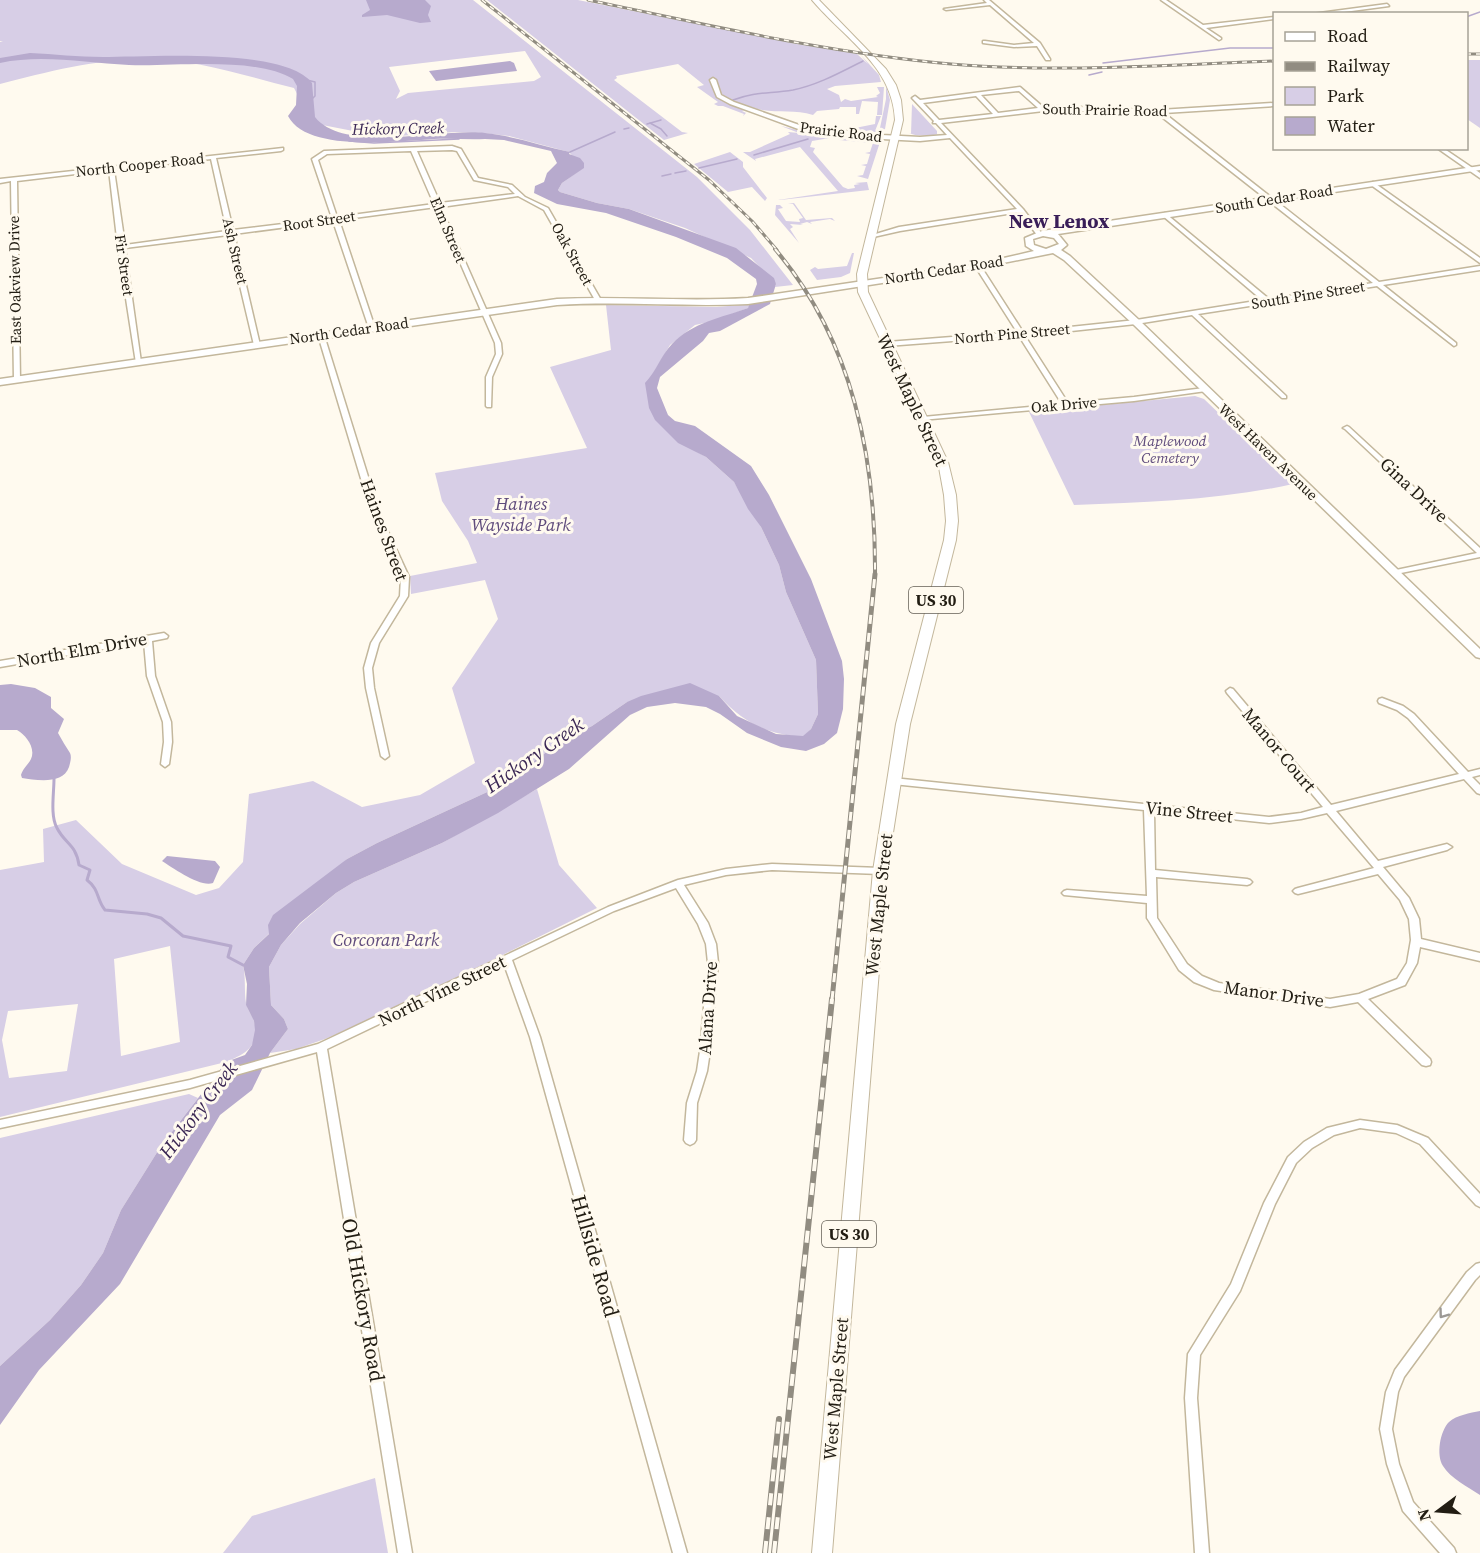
<svg xmlns="http://www.w3.org/2000/svg" width="1480" height="1553" font-family="'Source Serif 4',serif">
<rect width="100%" height="100%" fill="#fffaef"/>
<g fill="#d7cee6" fill-rule="evenodd">
<path d="M0,0h473l224,177 53,53 43,55 -18,2 1,-3 -25,-26 -66,-30 -56,-19 -32,-6 -37,-11 -2,-2 4,-7 21,-15 -14,-16 -60,-16 -26,-3 -28,-1 -71,5 -72,-14 -18,-35c-48,-12 -99,-29 -149,-29 -48,0 -99,13 -145,25v-42h3l-3,-1zM525,51l16,26 -7,4 -126,12 -12,6 4,-8 -11,-24z"/>
<path d="M487,0h91l218,44 61,10 11,10 -8,-10 19,21 2,7 -46,4 -8,3 12,6 2,7 4,-3 6,2 27,-4 -2,-1 4,-3 -3,-6h7l-2,28h-5l1,-13 -16,-1 -3,13h-3v-7h-16l-1,2 -22,2 -4,4c-21,-7 -41,0 -62,-8l-9,4 4,2 -3,3 1,-2 -21,-8h-5l-4,-2 4,-2 -21,-15 7,-2 -26,-21 -62,12 1,2 -3,2 68,52 6,1 -24,7z"/>
<path d="M1467,60h13v68l-13,-9z"/>
<path d="M886,86l4,14 -5,29 -11,4 -24,-2v-2l25,-5 1,-8h5l-6,15 5,-3 6,-29z"/>
<path d="M912,104l25,27v3h2c-9,2 -21,3 -30,-1l2,1z"/>
<path d="M781,126l49,12 -18,3 -2,6 5,1 -2,4 30,35 5,2 7,-1 -1,-3 6,-1 -5,-1 12,-1 2,8 -89,10h-2l60,-9 -38,-44 -45,12 1,2 -13,-9h7l40,-18 -2,-2 11,1z"/>
<path d="M838,138l42,4 -12,37 -11,-3 6,-1 3,-9 -5,-1 6,-1 3,-10 -5,-1 5,-1 3,-9 -34,-3z"/>
<path d="M730,152l13,10v5l24,31 -2,3 -13,-14 -24,5 -34,-28z"/>
<path d="M794,203l12,17 26,-2 3,3 -5,-2 -20,3 2,2 -5,-2 -7,2 3,1 -13,-1 3,3 -3,2 9,14 -24,-28 1,-10h4l3,3 -5,1 8,12 14,1 -1,-3 4,-1 -10,-14h-5z"/>
<path d="M852,253h2l-4,20 -9,4 -24,3 -7,-10 5,-3 3,2 29,-3z"/>
<path d="M751,304l-3,4 -34,13 -19,4 -25,20 -19,32 25,63 30,17 28,25 27,45 18,38 7,27 30,68 2,54 -7,15 -8,8c-37,-3 -59,-14 -84,-41l-92,6 -35,24 -33,17 -61,44 -121,56 -30,16 -93,89 -11,17c3,13 1,26 3,38 1,6 6,12 8,18 7,25 -9,33 -28,41l-226,55v-247l44,-8 -1,-33 33,-9 46,44 74,31 23,-7 24,-26 6,-68 64,-13 49,26 58,-12 55,-32 -23,-75 46,-69 -13,-39 -74,14 -1,-18 67,-13 -9,-22 -26,-40 -7,-28 152,-25 -37,-81 61,-17 -5,-45 111,2zM170,946l10,96 -59,14 -7,-97zM78,1004l-11,67 -58,7 -7,-38 6,-29z"/>
<path d="M1195,396l9,3 89,85c-72,16 -145,18 -219,21l-45,-93z"/>
<path d="M537,789l22,76 38,43 -205,102 -67,29 -29,10 -26,4 18,-24 -4,-10 -13,-14 -2,-38 12,-22 19,-21 36,-31 18,-11 88,-39z"/>
<path d="M189,1094l9,4 -37,48 -40,64 -18,43 -22,32 -31,35 -50,46v-228z"/>
<path d="M375,1478l13,75h-165l29,-37z"/>
</g>
<g fill="#b7aacd">
<path d="M366,0h59l6,6 -3,9 3,7 -11,1 -33,-8 -25,2v-2l8,-5z"/>
<path d="M30,53c24,1 48,4 73,4 44,0 182,-10 209,26l3,34c29,37 127,11 170,16 29,3 57,13 85,19l-1,2 11,4 4,5v5l-22,15 -4,7 2,2 37,11 32,6 107,39 38,30 2,6 -6,20 -50,27 -11,2 -6,8 -43,36 -3,11 11,27 7,6 20,5 56,40 18,29 42,84 31,82 2,18 -1,30 -6,24 -13,11 -18,7 -25,-4 -34,-14 -27,-19 -14,-7 -31,-4 -28,4 -17,8 -61,54 -71,44 -56,30 -88,39 -18,11 -36,30 -19,22 -12,22 2,38 13,14 4,10 -18,24 -18,37 -32,25 -100,169 -81,86 -39,55v-59l50,-46 31,-35 22,-32 18,-43 40,-64 65,-84 19,-7 7,-10 3,-15 -1,-9 -8,-16 1,-21 -4,-19 11,-17 15,-14 -1,-9 5,-10 74,-56 30,-16 121,-56 61,-44 33,-17 35,-24 14,-6 49,-13 29,13 18,20 39,18 27,2 8,-7 7,-15 -2,-54 -30,-68 -7,-27 -18,-38 -13,-18 -14,-27 -28,-25 -28,-14 -23,-23 -6,-12 -4,-25c11,-11 16,-28 27,-39 21,-22 49,-26 76,-36l9,-24 -1,-5 -29,-21 -51,-21 -70,-24 -49,-9 -23,-11 1,-7 9,-4 3,-9 10,-10 -6,-12 -47,-11 -19,-1c-17,1 -34,-1 -51,0 -36,2 -127,14 -146,-23l8,-11 1,-19 -4,-7c-38,-23 -120,-12 -164,-14 -43,-2 -87,-11 -129,-2v-5z"/>
<path d="M510,61l4,2 3,8 -81,10 -7,-10z"/>
<path d="M11,684l24,4 16,9v11l13,11 -6,14c4,7 8,14 12,20 2,4 0,10 -1,14 -6,18 -33,13 -47,11l-1,-3c2,-7 7,-10 10,-16 5,-11 -5,-24 -14,-29h-17v-45z"/>
<path d="M167,856l48,5 5,6 -7,16c-12,5 -40,-15 -51,-22z"/>
<path d="M1480,1411v84c-12,-8 -30,-17 -37,-29 -7,-11 -3,-35 6,-44 8,-7 21,-9 31,-11z"/>
</g>
<g fill="none" stroke-linecap="round" stroke-linejoin="round">
<g stroke="#b7aacd" stroke-width="1.5">
<path d="M1466,17l14,-5"/>
<path d="M1103,63l127,-15h44"/>
<path d="M1089,75l13,-3"/>
<path d="M307,80l8,2v14l-4,4"/>
<path d="M733,100c23,-9 37,-6 60,-10 25,-5 48,-18 70,-29"/>
<path d="M650,123l11,6 6,7"/>
<path d="M647,124l14,-4"/>
<path d="M624,129l5,-1"/>
<path d="M349,141l25,2 85,-4"/>
<path d="M570,152l45,-20"/>
<path d="M754,155l54,-16"/>
<path d="M699,168l38,-9"/>
<path d="M675,173l11,-2"/>
<path d="M662,176l9,-2"/>
</g>
<path stroke="#b7aacd" stroke-width="3" d="M54,779c0,14 -4,37 3,49 8,16 19,16 22,37l11,5 -3,10c13,10 9,19 18,30l42,4 14,4 22,18 48,10 -3,11 15,8"/>
<g stroke="#c3b79c" stroke-width="3">
<g id="street">
<path d="M984,0h5l51,43 10,16v1h-4l-9,-14 -23,1 -31,-4v-2h2l29,4 20,-2 -44,-38 -44,5 -2,-1 43,-6z"/>
<path d="M1161,0h5l37,25 71,-8v2l-68,9 15,10v1l-2,1z"/>
<path d="M1387,4l2,2 -60,8h-17z"/>
<path d="M713,78l3,2 5,15 13,7 68,24 80,9 38,2 27,-2 -11,-12h-3l1,-2 -22,-23 3,-2 5,4 100,-13 23,20 9,-1 107,4 115,-7v3l-110,7 215,169 101,-16v4l-97,15 73,58v2l-2,1 -77,-60 -179,28 88,82v2h-4l-90,-83 -56,9 -111,12 43,67 66,-6 70,-9 3,2 -1,1 -72,10 -213,19 -1,-1 3,-2 139,-13 -43,-68 -132,10 -3,-2 3,-2 130,-10 -42,-66 1,-1h4l43,67 113,-12 126,-20 -99,-84 -1,-1 3,-2 104,86 104,-16 -215,-169 -106,-4 -111,13 82,86 19,25 -5,1 -17,-23 -120,19 -31,7v-2l30,-9 118,-18 -67,-71 -30,3 -38,-2 -81,-9 -71,-26 -13,-7 -7,-17zM1019,91l19,17 -40,5 -17,-18zM976,96l17,18 -54,6 -16,-17z"/>
<path d="M452,146l9,3 17,29 34,7 13,12 23,11 53,92 -3,2 -3,-2 -51,-90 -26,-14 -77,11 60,136 1,11 -10,23 -1,30h-4l-1,-1v-29l10,-23 -1,-11 -59,-136 -97,13 36,108 -3,2 -3,-2 -36,-107 -99,13 26,111 -3,2 -3,-2 -26,-110 -103,13 16,114 -3,2 -2,-1 -18,-116 -9,-77 -92,11 3,199 -3,2 -3,-2 -3,-199 -11,2v-4l283,-31v2l-2,1 -65,7 17,72 99,-12 -20,-59 12,-8zM452,150l5,1 17,29 34,7 7,7 -75,9 -23,-52zM411,151l23,53 -97,13 -19,-57 9,-6zM211,159l16,72 -102,14 -11,-75z"/>
<path d="M1437,148h6l37,25v5z"/>
<path d="M1373,182l107,76v5l-109,-78 -1,-1z"/>
<path d="M321,333l3,2 55,177 30,65 -1,19 -29,47 -7,25 2,20 15,68 -4,3 -4,-3 -15,-68 -2,-20 7,-25 29,-47 1,-19 -30,-65 -53,-177z"/>
<path d="M1347,426l2,1 131,121v9l-84,17h-3l-1,-2 1,-2h3l81,-17 -132,-124 -2,-1z"/>
<path d="M164,633l4,3 -1,2 -15,3 3,35 16,46 1,20 -3,22 -4,3 -4,-3 3,-22 -1,-20 -16,-46 -3,-34 -144,25v-6z"/>
<path d="M1230,688l3,1 98,116 128,-31 -51,-56 -11,-8 -18,-7 -1,-2 1,-2 3,-1 21,8 11,8 54,58 12,-3v6l-8,2 8,8v9l-3,-1 -13,-14 -128,32 42,50 69,-17 5,3 -5,3 -64,17 26,31 10,21 2,20 59,14v8l-60,-14 -3,16 -12,22 -37,14 62,60 1,3 -1,3 -4,1 -4,-1 -64,-63 -28,5 -116,-17 -20,-8 -15,-12 -30,-49 -2,-3v-15l-83,-8 -2,-2 2,-2 3,-1 80,6 -3,-86 -251,-26 -5,-3 5,-3 376,39 32,-4 22,-6 -96,-114 -1,-2zM1154,811l115,12 32,-4 26,-6 47,55 -76,20 -3,1 -2,2 2,2 3,1 80,-20 22,26 9,19 2,21 -4,23 -10,16 -38,15 -29,5 -111,-16 -17,-7 -15,-12 -30,-46 -1,-41 91,8 3,-1 2,-2 -2,-2 -3,-1 -92,-9z"/>
<path d="M772,864l108,4 3,1 2,2 -2,2 -3,1 -108,-4 -46,5 -42,10 24,38 8,21 2,19 -8,88 -3,20 -10,32 -1,37 -2,3 -4,2 -4,-2 -2,-3 3,-37 10,-32 3,-20 8,-88 -2,-19 -8,-20 -22,-36 -62,23 -102,49 28,77 147,516h-14l-143,-516 -26,-73 -177,85 85,504h-14l-81,-501 -127,36 -190,40v-8l190,-40 128,-36 290,-137 70,-27 48,-11z"/>
<path d="M1360,1120l37,5 31,13 52,56v13l-4,-2 -56,-61 -24,-11 -36,-5 -26,7 -22,13 -16,15 -21,41 -35,87 -40,64 -3,43 12,155h-14l-10,-155 3,-44 43,-70 33,-81 24,-46 16,-15 23,-14z"/>
<path d="M1480,1263v12l-5,5 -71,97 -6,15 -6,37 7,35 14,38 41,46 2,5h-16l-37,-42 -16,-47 -7,-35 6,-37 9,-22 72,-98 9,-8z"/>
</g>
</g>
<g stroke="#c3b79c" stroke-width="3">
<path id="secondary" d="M1480,166v4l-422,64 9,11 -6,5 9,6 69,64 341,329v9l-4,-1 -343,-333 -69,-64 -11,-7 -75,15 -230,36c-64,3 -127,-3 -191,1l-557,80v-6l557,-80c64,-3 127,3 191,-1l230,-34 56,-13 -8,-5 -1,-8 17,-7zM1043,236l11,2 5,6 -13,5 -12,-4 -1,-6z"/>
</g>
<g stroke="#c3b79c" stroke-width="2">
<path id="primary" d="M812,0h7l67,69 10,16 5,15 2,20 -36,154 1,18 80,170 8,33 2,26 -2,19 -46,184 -23,147 -55,682h-20l61,-682 23,-147 48,-184 2,-19 -2,-26 -6,-33 -80,-170 -1,-18 38,-154c-2,-54 -51,-82 -83,-120z"/>
</g>
<use href="#street" fill="#fff" fill-rule="evenodd"/>
<use href="#secondary" fill="#fff" fill-rule="evenodd"/>
<use href="#primary" fill="#fff" fill-rule="evenodd"/>
<g stroke="#918c81" stroke-width="3">
<g id="rail-far3">
<path d="M482,0l227,180 43,41 25,29"/>
<path d="M588,0c120,25 241,53 363,64 107,9 216,1 323,-3"/>
<path d="M1466,54h14"/>
</g>
</g>
<g stroke="#918c81" stroke-width="4">
<path id="rail-far2" d="M775,249c78,92 101,209 100,327"/>
</g>
<g stroke="#918c81" stroke-width="5">
<path id="rail-far1" d="M832,1000l43,-426"/>
</g>
<g stroke="#918c81" stroke-width="6">
<g id="rail">
<path d="M765,1553l14,-134"/>
<path d="M774,1553l58,-554"/>
</g>
</g>
<use href="#rail-far3" stroke="#fffaef" stroke-width="1.5" stroke-dasharray="5" stroke-linecap="butt"/>
<use href="#rail-far2" stroke="#fffaef" stroke-width="2" stroke-dasharray="7" stroke-linecap="butt"/>
<use href="#rail-far1" stroke="#fffaef" stroke-width="3" stroke-dasharray="9" stroke-linecap="butt"/>
<use href="#rail" stroke="#fffaef" stroke-width="4" stroke-dasharray="12" stroke-linecap="butt"/>
</g>
<defs><path id="oneway-chevron" d="M-2-3.5L2.5 0L-2 3.5" fill="none" stroke-width="1.6" stroke-linecap="round" stroke-linejoin="round" transform="scale(1.5)"/></defs>
<use stroke="#9c9995" href="#oneway-chevron" transform="translate(1443 1314) rotate(126)"/>
<g text-anchor="middle" stroke-width="6" stroke-linejoin="round" paint-order="stroke">
<g font-size="15" fill="#221d13" stroke="#fffaef">
<text transform="translate(1105 110) rotate(1)" y="5">South Prairie Road</text>
<text transform="translate(841 132) rotate(7)" y="5">Prairie Road</text>
<text transform="translate(140 165) rotate(-6)" y="5">North Cooper Road</text>
<text transform="translate(1274 199) rotate(-9)" y="5">South Cedar Road</text>
<text transform="translate(319 221) rotate(-8)" y="5">Root Street</text>
<text transform="translate(448 230) rotate(67)" y="5">Elm Street</text>
<text transform="translate(235 251) rotate(77)" y="5">Ash Street</text>
<text transform="translate(572 254) rotate(61)" y="5">Oak Street</text>
<text transform="translate(124 265) rotate(82)" y="5">Fir Street</text>
<text transform="translate(944 270) rotate(-9)" y="5">North Cedar Road</text>
<text transform="translate(15 280) rotate(-91)" y="5">East Oakview Drive</text>
<text transform="translate(1308 295) rotate(-9)" y="5">South Pine Street</text>
<text transform="translate(349 331) rotate(-8)" y="5">North Cedar Road</text>
<text transform="translate(1012 334) rotate(-5)" y="5">North Pine Street</text>
<text transform="translate(1064 405) rotate(-5)" y="5">Oak Drive</text>
<text transform="translate(1268 452) rotate(44)" y="5">West Haven Avenue</text>
</g>
<g font-size="15" font-style="italic" fill="#5f4b7c" stroke="#fffaef">
<text x="1170" y="446">Maplewood<tspan x="1170" dy="17">Cemetery</tspan></text>
</g>
<g font-size="16" font-style="italic" fill="#3a2654" stroke="#fffaef">
<text transform="translate(398 128) rotate(-1)" y="6">Hickory Creek</text>
</g>
<g fill="#fffaef" stroke="#645f55" stroke-width="1.5">
<rect x="909" y="587" width="54" height="26" rx="4.5"/>
<rect x="822" y="1221" width="54" height="26" rx="4.5"/>
</g>
<g font-size="16" font-weight="bold" fill="#221d13">
<text x="936" y="606">US 30</text>
<text x="849" y="1240">US 30</text>
</g>
<g font-size="18" fill="#221d13" stroke="#fffaef">
<text transform="translate(912 400) rotate(65)" y="6">West Maple Street</text>
<text transform="translate(1414 490) rotate(43)" y="6">Gina Drive</text>
<text transform="translate(384 530) rotate(70)" y="6">Haines Street</text>
<text transform="translate(82 650) rotate(-10)" y="6">North Elm Drive</text>
<text transform="translate(1279 750) rotate(50)" y="6">Manor Court</text>
<text transform="translate(1189 812) rotate(6)" y="6">Vine Street</text>
<text transform="translate(879 905) rotate(-84)" y="6">West Maple Street</text>
<text transform="translate(442 991) rotate(-26)" y="6">North Vine Street</text>
<text transform="translate(1274 994) rotate(8)" y="6">Manor Drive</text>
<text transform="translate(708 1008) rotate(-86)" y="6">Alana Drive</text>
<text transform="translate(836 1389) rotate(-85)" y="6">West Maple Street</text>
</g>
<g font-size="18" font-style="italic" fill="#5f4b7c" stroke="#fffaef">
<text x="521" y="510">Haines<tspan x="521" dy="21">Wayside Park</tspan></text>
<text x="386" y="946">Corcoran Park</text>
</g>
<g font-size="20" font-weight="bold" fill="#391e58" stroke="#fffaef">
<text x="1059" y="228">New Lenox</text>
</g>
<g font-size="20" font-style="italic" fill="#3a2654" stroke="#fffaef">
<text transform="translate(534 755) rotate(-35)" y="7">Hickory Creek</text>
<text transform="translate(198 1110) rotate(-53)" y="7">Hickory Creek</text>
</g>
<g font-size="21" fill="#221d13" stroke="#fffaef">
<text transform="translate(595 1256) rotate(74)" y="7">Hillside Road</text>
<text transform="translate(363 1300) rotate(80)" y="7">Old Hickory Road</text>
</g>
</g>
<rect x="1273" y="12" width="195" height="138" fill="#fffaef" stroke="#a7a297" stroke-width="1.5"/>
<rect x="1285" y="32" width="30" height="9" fill="#ffffff" stroke="#a7a297" stroke-width="1.5"/>
<text x="1327" y="42" font-size="18" fill="#221d13">Road</text>
<rect x="1285" y="62" width="30" height="9" fill="#918c81" stroke="#a7a297" stroke-width="1.5"/>
<text x="1327" y="72" font-size="18" fill="#221d13">Railway</text>
<rect x="1285" y="87" width="30" height="18" fill="#d7cee6" stroke="#a7a297" stroke-width="1.5"/>
<text x="1327" y="102" font-size="18" fill="#221d13">Park</text>
<rect x="1285" y="117" width="30" height="18" fill="#b7aacd" stroke="#a7a297" stroke-width="1.5"/>
<text x="1327" y="132" font-size="18" fill="#221d13">Water</text>
<g transform="translate(1438 1511) rotate(254)" stroke="#fffaef" stroke-width="4.5" paint-order="stroke">
<path d="M0-4.5L10 22L0 15L-10 22Z" fill="#221d13"/>
<text y="-9" font-size="16" font-weight="bold" text-anchor="middle" fill="#221d13">N</text>
</g>
</svg>
